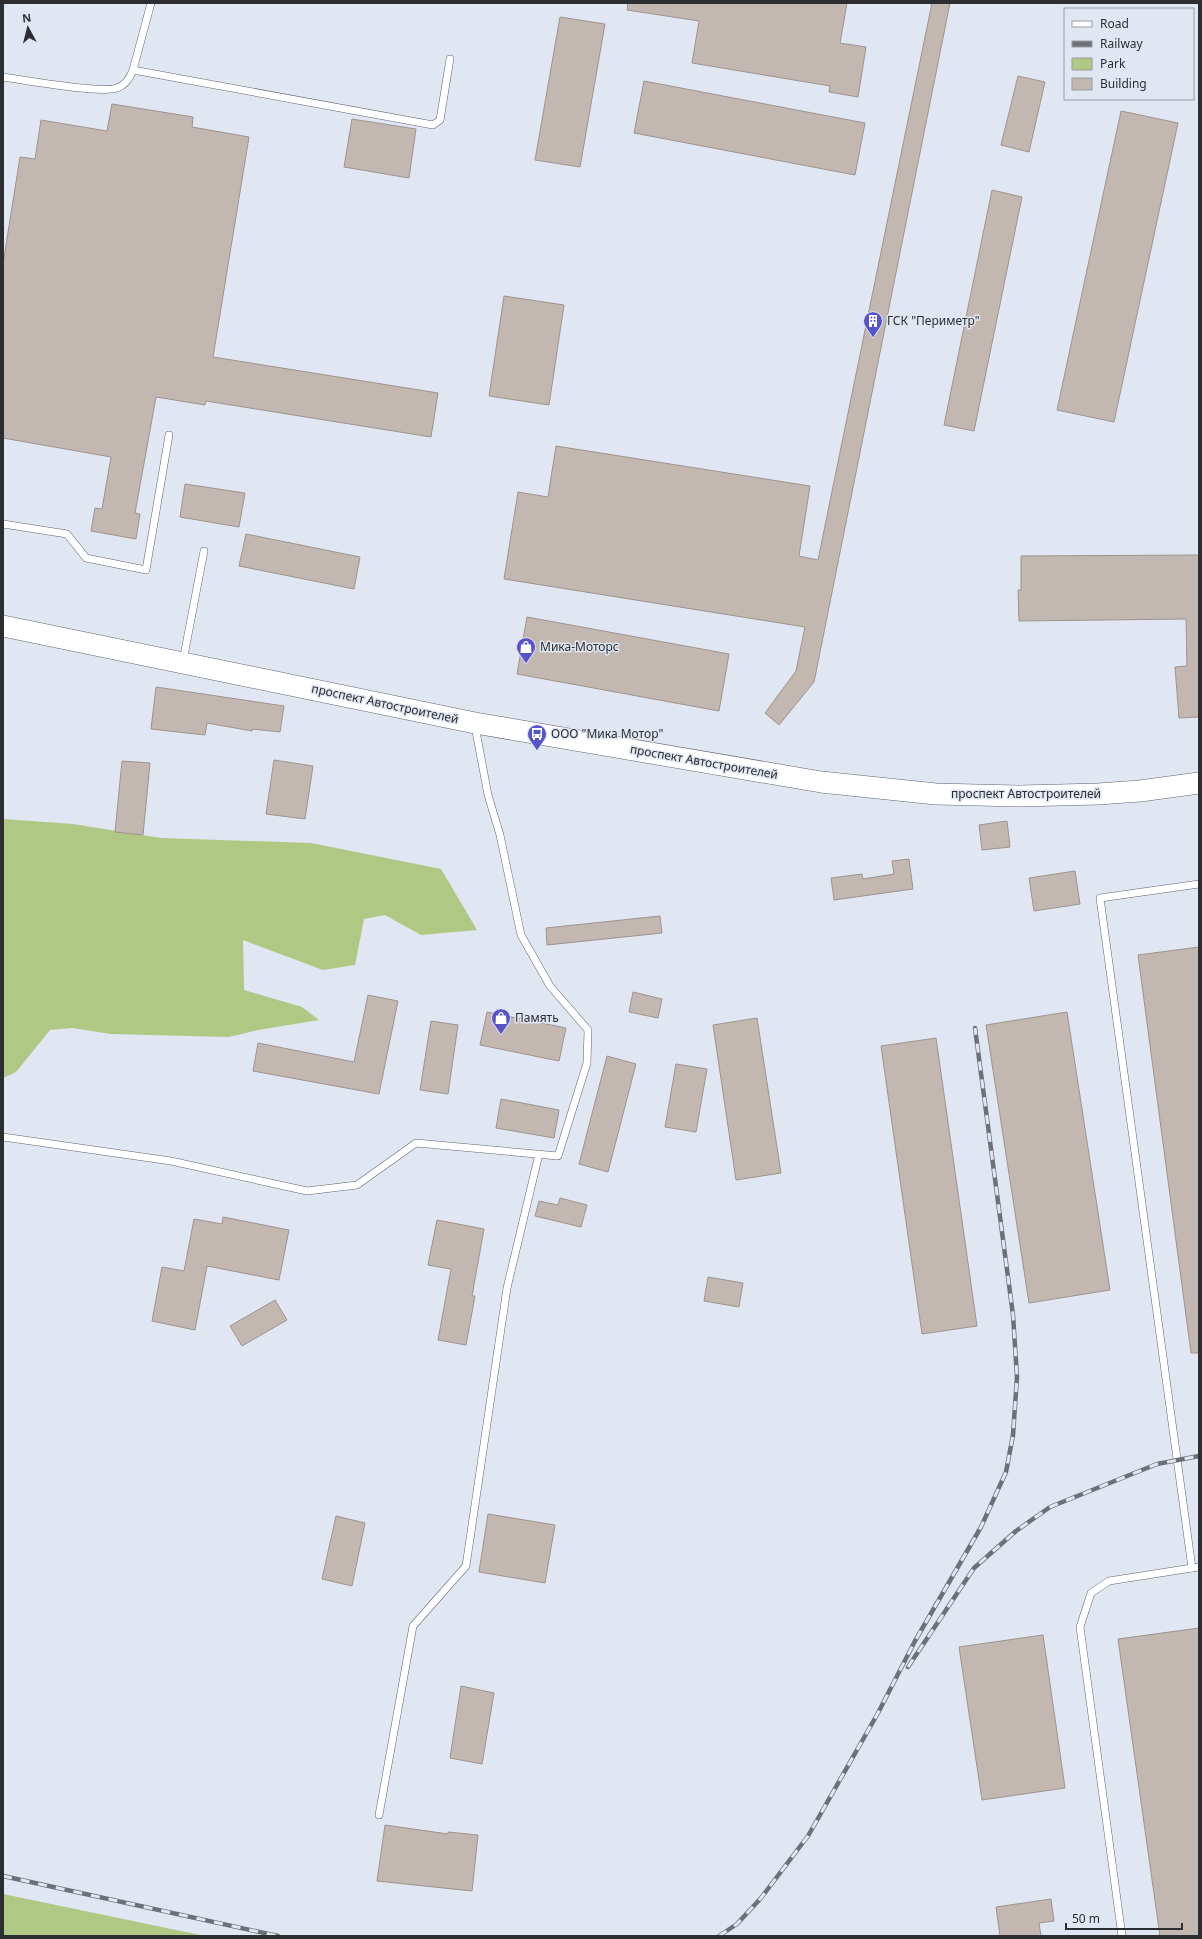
<svg xmlns="http://www.w3.org/2000/svg" width="1202" height="1939" font-family="'Noto Sans',sans-serif">
<rect width="100%" height="100%" fill="#e0e6f2"/>
<g fill="#afc883">
<path d="M3,819l70,5 88,14 150,5 130,26 36,61 -56,5 -36,-20 -21,4 -9,46 -32,5 -80,-30 1,50 58,17 17,13 -61,10 -29,7 -118,-3 -39,-6 -22,2 -34,42 -13,6z"/>
<path d="M3,1894l202,42h-202z"/>
</g>
<g fill="#c3b7b1" stroke="#9f938d">
<path d="M628,3h219l-7,40 26,4 -8,50 -29,-5 1,-6 -138,-23 7,-42 -72,-11z"/>
<path d="M932,3h18l-136,679 -35,43 -14,-12 31,-42 9,-44 -301,-48 14,-87 30,5 8,-51 254,40 -11,70 19,4z"/>
<path d="M560,17l45,7 -25,143 -45,-7z"/>
<path d="M1018,76l27,6 -16,70 -28,-7z"/>
<path d="M644,81l221,42 -10,52 -221,-42z"/>
<path d="M112,104l81,13 -1,10 57,10 -36,220 225,36 -7,44 -225,-36 -1,4 -49,-8 -21,116 5,1 -4,25 -45,-8 4,-23 7,1 9,-52 -108,-19v-174l17,-107 15,2 6,-39 66,11z"/>
<path d="M1121,111l57,12 -64,299 -57,-12z"/>
<path d="M352,119l64,10 -7,49 -65,-11z"/>
<path d="M992,190l30,7 -48,234 -30,-6z"/>
<path d="M504,296l60,9 -15,100 -60,-9z"/>
<path d="M185,484l60,9 -6,34 -59,-10z"/>
<path d="M246,534l114,23 -6,32 -115,-23z"/>
<path d="M1199,555v162l-20,1 -4,-51 12,-1 -1,-47 -167,2 -1,-31h3v-34z"/>
<path d="M527,617l202,37 -10,57 -202,-37z"/>
<path d="M156,687l128,19 -4,26 -28,-3v2l-45,-8 -2,12 -54,-6z"/>
<path d="M274,760l39,6 -8,53 -39,-5z"/>
<path d="M122,761l28,2 -7,72 -28,-3z"/>
<path d="M1007,821l3,26 -28,3 -3,-25z"/>
<path d="M909,859l4,30 -79,11 -3,-22 31,-4 1,5 31,-5 -2,-13z"/>
<path d="M1075,871l5,33 -46,7 -5,-33z"/>
<path d="M660,916l2,17 -115,12 -1,-17z"/>
<path d="M1199,947v406h-8l-53,-398z"/>
<path d="M633,992l29,7 -4,19 -29,-6z"/>
<path d="M368,995l30,6 -19,93 -126,-23 5,-28 96,19z"/>
<path d="M487,1012l79,16 -7,33 -79,-16z"/>
<path d="M1067,1012l43,278 -81,13 -43,-278z"/>
<path d="M757,1018l24,155 -45,7 -23,-155z"/>
<path d="M431,1021l27,4 -10,69 -28,-4z"/>
<path d="M936,1038l41,288 -55,8 -41,-288z"/>
<path d="M607,1056l29,8 -28,108 -29,-8z"/>
<path d="M676,1064l31,5 -11,63 -31,-5z"/>
<path d="M501,1099l58,11 -5,28 -58,-10z"/>
<path d="M560,1198l27,7 -6,22 -46,-11 4,-15 19,4z"/>
<path d="M223,1217l66,13 -10,50 -72,-14 -12,64 -43,-9 10,-54 22,4 10,-52 28,5z"/>
<path d="M437,1220l47,9 -12,67h3l-9,49 -28,-5 13,-71 -23,-4z"/>
<path d="M708,1277l35,6 -4,24 -35,-6z"/>
<path d="M275,1300l12,20 -45,26 -12,-20z"/>
<path d="M488,1514l67,11 -10,58 -66,-11z"/>
<path d="M336,1516l29,7 -13,63 -30,-7z"/>
<path d="M1199,1628v308h-39l-42,-297z"/>
<path d="M1043,1635l22,153 -83,12 -23,-153z"/>
<path d="M461,1686l33,7 -12,71 -32,-6z"/>
<path d="M385,1825l63,9v-2l30,3 -6,56 -95,-10z"/>
<path d="M1051,1899l3,22 -15,2 2,13h-41l-4,-29z"/>
</g>
<g fill="none" stroke-linecap="round" stroke-linejoin="round">
<g stroke="#60656f" stroke-width="8">
<g id="service">
<path d="M133,70l300,55 7,-5 10,-61"/>
<path d="M3,77c22,3 97,17 114,11 9,-3 13,-10 16,-18l18,-67"/>
<path d="M3,524l64,10 19,24 60,12 23,-135"/>
<path d="M183,661l21,-110"/>
<path d="M1199,884l-99,14 92,670 7,-1"/>
<path d="M3,1137l168,24 136,30 50,-6 59,-42 142,13 29,-93 1,-33 -38,-44 -29,-51 -21,-100 -12,-40 -13,-69"/>
<path d="M379,1815l34,-189 53,-60 41,-278 32,-134"/>
<path d="M1122,1936l-42,-309 11,-34 18,-12 83,-13"/>
</g>
</g>
<g stroke="#60656f" stroke-width="22">
<path id="secondary" d="M3,626l472,97 346,59 115,12 84,2 78,-2 42,-3 59,-8"/>
</g>
<use href="#service" stroke="#fff" stroke-width="7"/>
<use href="#secondary" stroke="#fff" stroke-width="21"/>
<g stroke="#6d7177" stroke-width="4.5">
<g id="rail">
<path d="M908,1667l66,-99 42,-37 34,-24 107,-43 42,-8"/>
<path d="M3,1876l275,60"/>
<path d="M719,1936l18,-12 24,-26 47,-62 70,-123 37,-72 66,-114 25,-55 7,-37 4,-58 -4,-62 -38,-287"/>
</g>
</g>
<use href="#rail" stroke="#e0e6f2" stroke-width="3" stroke-dasharray="9" stroke-linecap="butt"/>
</g>
<defs>
<g id="building-pin" transform="scale(1)"><path d="M0 17L-7.5 6A9.5 9.5 0 1 1 7.5 6Z" fill="#5754cb" stroke="#e0e6f2"/><path d="M-4-6H4V6H1V3H-1V6H-4ZM-2.5-4.3h1.7v1.8h-1.7ZM.8-4.3h1.7v1.8H.8ZM-2.5-1h1.7V.8h-1.7ZM.8-1h1.7V.8H.8Z" fill="#fff"/></g>
<g id="shop-pin" transform="scale(1)"><path d="M0 17L-7.5 6A9.5 9.5 0 1 1 7.5 6Z" fill="#5754cb" stroke="#e0e6f2"/><path d="M-5-2.5h2.3a2.7 3.5 0 0 1 5.4 0H5L5.5 6h-11ZM-1.5-2.5h3a1.5 2.3 0 0 0-3 0Z" fill="#fff"/></g>
<g id="bus-pin" transform="scale(1)"><path d="M0 17L-7.5 6A9.5 9.5 0 1 1 7.5 6Z" fill="#5754cb" stroke="#e0e6f2"/><path d="M-5-6H5V4H4V6H2V4H-2V6H-4V4H-5ZM-3.5-4V0h7V-4ZM-3.5 1.2v1.5H-2V1.2ZM2 1.2v1.5H3.5V1.2Z" fill="#fff"/></g>
</defs>
<g fill-rule="evenodd">
<use href="#building-pin" x="873" y="321"/>
<use href="#shop-pin" x="526" y="647"/>
<use href="#bus-pin" x="537" y="734"/>
<use href="#shop-pin" x="501" y="1018"/>
</g>
<g text-anchor="middle" stroke-width="3" stroke-linejoin="round" paint-order="stroke">
<g font-size="12" fill="#2c2e32" stroke="#e0e6f2" text-anchor="start">
<text x="887" y="325">ГСК "Периметр"</text>
<text x="540" y="651">Мика-Моторс</text>
<text x="551" y="738">ООО "Мика Мотор"</text>
<text x="515" y="1022">Память</text>
</g>
<g font-size="12" fill="#2c2e32" stroke="#e0e6f2">
<text transform="translate(385 704) rotate(12)" y="4">проспект Автостроителей</text>
<text transform="translate(704 762) rotate(10)" y="4">проспект Автостроителей</text>
<text x="1026" y="798">проспект Автостроителей</text>
</g>
</g>
<rect width="1202" height="1939" fill="none" stroke="#2c2e32" stroke-width="8"/>
<rect x="1064" y="8" width="130" height="92" fill="#e0e6f2" stroke="#989ca5"/>
<rect x="1072" y="21" width="20" height="6" fill="#ffffff" stroke="#989ca5"/>
<text x="1100" y="28" font-size="12" fill="#2c2e32">Road</text>
<rect x="1072" y="41" width="20" height="6" fill="#6d7177" stroke="#989ca5"/>
<text x="1100" y="48" font-size="12" fill="#2c2e32">Railway</text>
<rect x="1072" y="58" width="20" height="12" fill="#afc883" stroke="#989ca5"/>
<text x="1100" y="68" font-size="12" fill="#2c2e32">Park</text>
<rect x="1072" y="78" width="20" height="12" fill="#c3b7b1" stroke="#989ca5"/>
<text x="1100" y="88" font-size="12" fill="#2c2e32">Building</text>
<g transform="translate(28 28) rotate(353)" stroke="#e0e6f2" stroke-width="3" paint-order="stroke">
<path d="M0-3L7 15L0 10L-7 15Z" fill="#2c2e32"/>
<text y="-6" font-size="11" font-weight="bold" text-anchor="middle" fill="#2c2e32">N</text>
</g>
<path d="M1066 1923v6h116v-6" fill="none" stroke="#2c2e32" stroke-width="2"/>
<text x="1072" y="1923" font-size="12" fill="#2c2e32" stroke="#e0e6f2" stroke-width="3" paint-order="stroke">50 m</text>
</svg>
